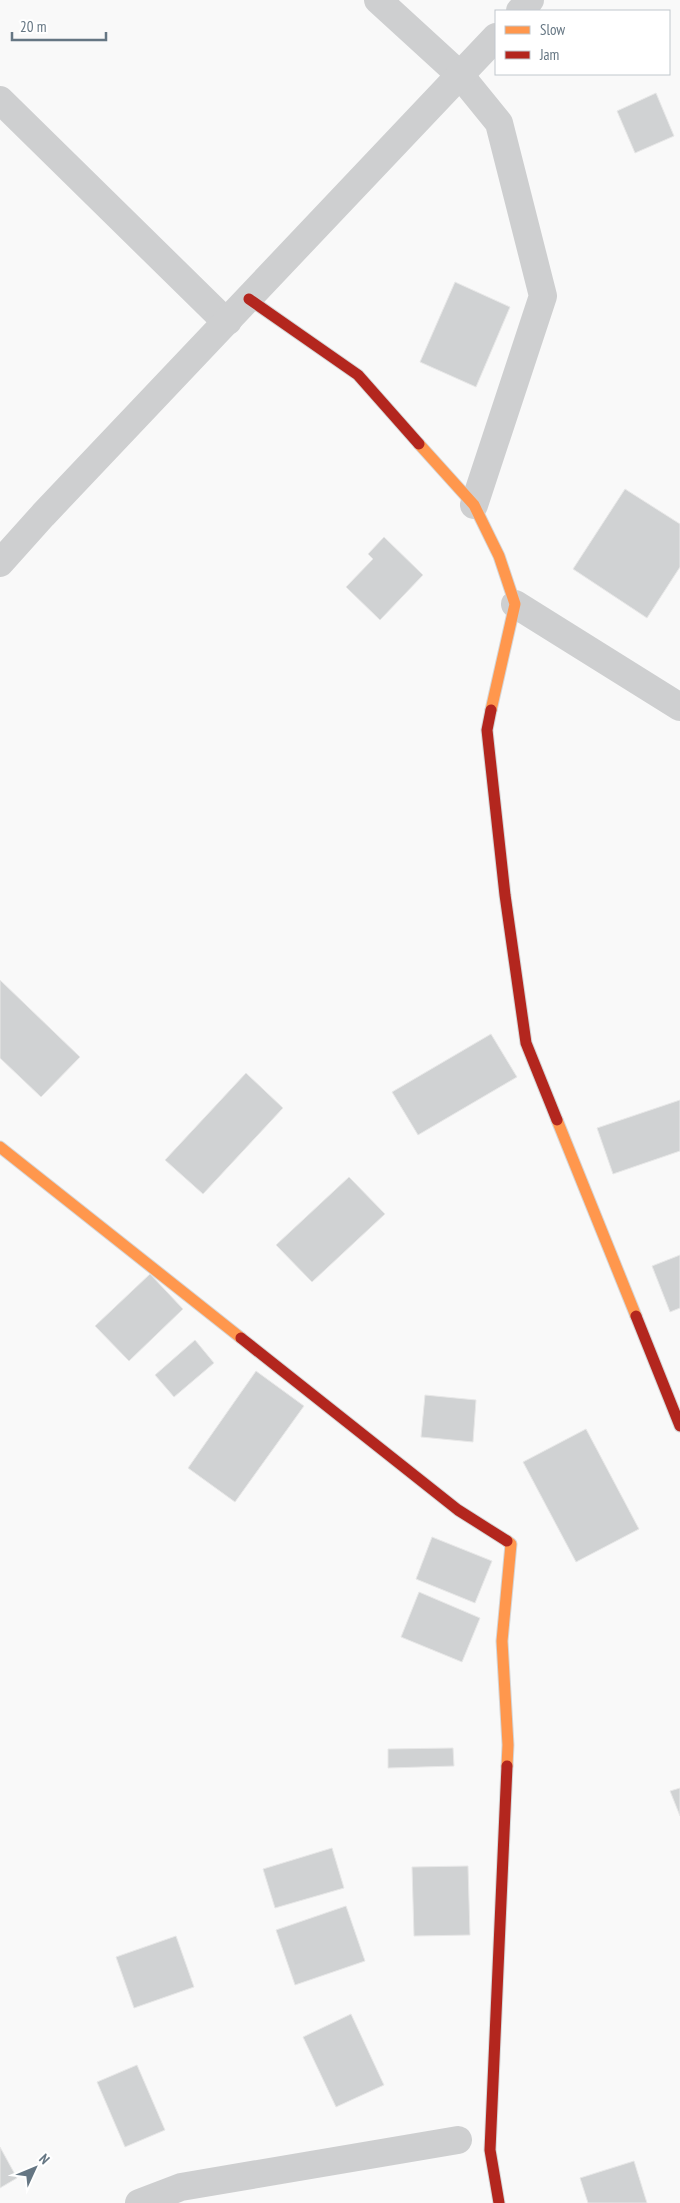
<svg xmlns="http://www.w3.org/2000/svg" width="680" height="2203" font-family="'PT Sans Narrow',sans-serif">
<rect width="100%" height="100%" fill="#f9f9f9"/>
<g fill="#d0d2d3" stroke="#e8e8e8">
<path d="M656,93l18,43 -39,17 -18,-42z"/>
<path d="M455,282l55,25 -34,80 -56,-25z"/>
<path d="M625,489l55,35v43l-33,51 -74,-49z"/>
<path d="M384,537l39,38 -43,45 -34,-33 27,-28 -5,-5z"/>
<path d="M0,980l80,77 -39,40 -41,-39z"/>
<path d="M491,1034l26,43 -99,58 -26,-43z"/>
<path d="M246,1073l37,35 -80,86 -38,-34z"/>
<path d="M680,1100v51l-67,23 -16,-46z"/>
<path d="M349,1177l36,37 -73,68 -36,-37z"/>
<path d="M680,1255v53l-10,4 -18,-46z"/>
<path d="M150,1274l33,35 -54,52 -34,-35z"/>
<path d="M195,1340l19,23 -40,34 -19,-22z"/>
<path d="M256,1371l48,35 -69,96 -47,-34z"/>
<path d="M425,1395l51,5 -3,42 -52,-5z"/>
<path d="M586,1429l53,100 -63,33 -53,-100z"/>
<path d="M432,1537l60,24 -17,42 -59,-24z"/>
<path d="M419,1592l61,26 -18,44 -61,-25z"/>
<path d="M453,1748l1,18 -66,2v-19z"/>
<path d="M680,1788v28l-10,-25z"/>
<path d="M332,1848l12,40 -69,20 -12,-39z"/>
<path d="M468,1866l2,69 -56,1 -2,-69z"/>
<path d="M346,1906l19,55 -70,24 -19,-55z"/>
<path d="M176,1936l18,51 -60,21 -18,-51z"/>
<path d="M351,2014l33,71 -48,22 -33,-70z"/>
<path d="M137,2065l28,65 -40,17 -28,-65z"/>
<path d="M0,2147l17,31 -17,10z"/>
<path d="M634,2161l13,42h-59l-8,-25z"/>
</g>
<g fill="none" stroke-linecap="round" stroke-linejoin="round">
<g stroke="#d5d6d7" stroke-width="13">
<g id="slow">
<path d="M419,444l55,61 25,51 16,48 -24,106"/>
<path d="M557,1120l79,196"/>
<path d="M0,1147l241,191"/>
<path d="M507,1541l4,3 -9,97 6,104 -1,21"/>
</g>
</g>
<g stroke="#d5d6d7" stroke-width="13">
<g id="jam">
<path d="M249,299l109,76 61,69"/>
<path d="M491,710l-4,20 18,165 21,148 31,77"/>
<path d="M636,1316l44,110"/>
<path d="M241,1338l217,172 49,31"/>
<path d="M499,2203l-9,-53 17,-384"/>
</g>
</g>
<g stroke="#cecfd0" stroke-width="28">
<path d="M378,0l82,75 39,48 44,173 -69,209"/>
<path d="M520,11l10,-11"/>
<path d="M0,100l218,214 10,7"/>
<path d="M0,563l43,-48 453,-478"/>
<path d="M515,604l165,103"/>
<path d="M139,2203l42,-16 277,-47"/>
</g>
<use href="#slow" stroke="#ff974d" stroke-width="11"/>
<use href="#jam" stroke="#b3261e" stroke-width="11"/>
</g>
<rect x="495" y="10" width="175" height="65" fill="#ffffff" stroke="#c1c8cd"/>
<rect x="505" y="26" width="25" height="8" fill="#ff974d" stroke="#c1c8cd"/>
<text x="540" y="35" font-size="15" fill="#657683">Slow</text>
<rect x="505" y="51" width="25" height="8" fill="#b3261e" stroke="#c1c8cd"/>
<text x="540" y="60" font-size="15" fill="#657683">Jam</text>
<g transform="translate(35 2168) rotate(46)" stroke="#ffffff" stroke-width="4" paint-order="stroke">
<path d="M0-4L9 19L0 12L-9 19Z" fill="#657683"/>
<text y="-8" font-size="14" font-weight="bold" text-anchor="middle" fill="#657683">N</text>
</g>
<path d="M12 32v8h94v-8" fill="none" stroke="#657683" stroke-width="2.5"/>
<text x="20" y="32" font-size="15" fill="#657683" stroke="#ffffff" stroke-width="4" paint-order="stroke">20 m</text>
</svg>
